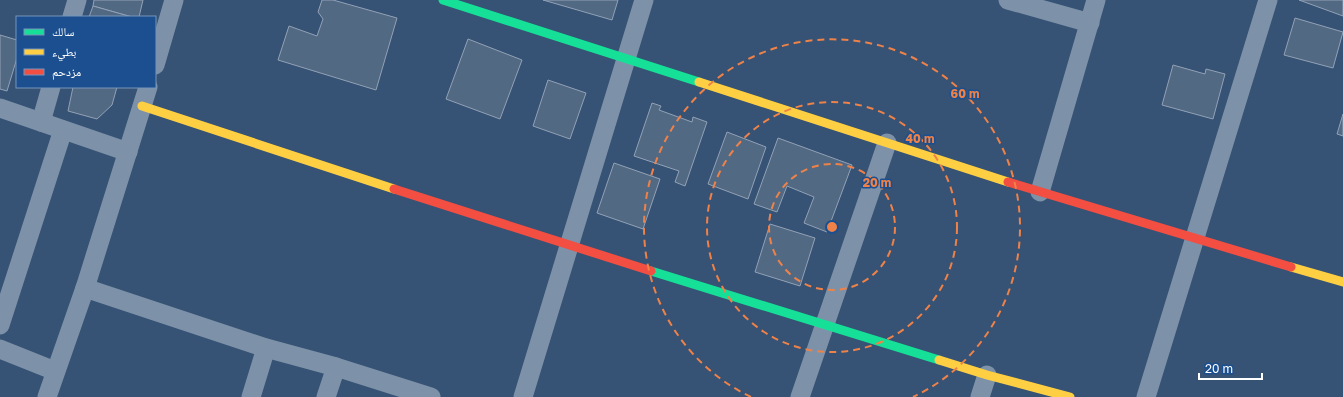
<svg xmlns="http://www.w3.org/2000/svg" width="1343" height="397" font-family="'Golos Text','Noto Naskh Arabic',sans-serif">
<rect width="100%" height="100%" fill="#365274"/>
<g fill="#526984" stroke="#92a2b6">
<path d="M94,0h49l-4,17h-7l-39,-11z"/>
<path d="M322,0h11l64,18 -21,72 -98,-30 11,-34 28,10 6,-17 -5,-7z"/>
<path d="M543,0h75l-6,20z"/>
<path d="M1299,0h44v16z"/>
<path d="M93,6l39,11h-43z"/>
<path d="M1295,18l48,14 -10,36 -49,-13z"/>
<path d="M0,35l17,5v18l-10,33 -7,-2z"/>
<path d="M468,39l54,21 -22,59 -54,-20z"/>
<path d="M1173,65l32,9 1,-5 19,5 -12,45 -51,-14z"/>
<path d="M548,80l38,13 -16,46 -37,-13z"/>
<path d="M73,87h44l-5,18 -15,14 -29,-8z"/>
<path d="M652,103l9,3 -2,4 33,12 1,-5 14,5 -22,64 -10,-4 4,-11 -45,-15z"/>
<path d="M1343,114v22l-6,-2z"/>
<path d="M727,132l39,15 -18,52 -40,-15z"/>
<path d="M778,138l74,27 -25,67 -23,-9 10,-26 -27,-11 -10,26 -23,-8z"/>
<path d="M614,163l46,16 -17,50 -46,-16z"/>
<path d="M770,224l45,14 -15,48 -45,-14z"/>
</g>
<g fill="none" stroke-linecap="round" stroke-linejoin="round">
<g stroke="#7d92a8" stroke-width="19">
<path d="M1008,0l82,23"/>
<path d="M72,17l5,-17"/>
<path d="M155,65l19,-65"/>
<path d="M0,108l128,44"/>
<path d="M41,122l10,-35"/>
<path d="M1040,192l56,-192"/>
<path d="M85,288l181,60 70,19 95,30"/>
<path d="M0,325l63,-195"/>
<path d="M0,349l55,22"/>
<path d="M47,397l38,-109 63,-201"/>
<path d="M251,397l15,-49"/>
<path d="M326,397l10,-30"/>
<path d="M523,397l121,-397"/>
<path d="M800,397l87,-254"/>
<path d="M980,397l7,-22"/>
<path d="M1146,397l122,-397"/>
</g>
<g stroke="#16e098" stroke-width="9">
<path d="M443,0l256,82"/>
<path d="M651,271l288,89"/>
</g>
<g stroke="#ffcf43" stroke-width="9">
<path d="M699,82l309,100"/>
<path d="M142,106l252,83"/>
<path d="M1291,267l52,15"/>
<path d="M939,360l48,15 83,22"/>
</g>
<g stroke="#f24e42" stroke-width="9">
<path d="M1008,182l283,85"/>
<path d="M394,189l257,82"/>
</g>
</g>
<g fill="none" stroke="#ee8249" stroke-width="2" stroke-dasharray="7 5">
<circle cx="832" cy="227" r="63"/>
<circle cx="832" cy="227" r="125"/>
<path d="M751 397A188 188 0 1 1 913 397"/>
</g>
<circle cx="832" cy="227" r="6" fill="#ee8249" stroke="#1b4f8f" stroke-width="2"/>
<g font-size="12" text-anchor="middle" font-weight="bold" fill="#ee8249" stroke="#1b4f8f" stroke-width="3" stroke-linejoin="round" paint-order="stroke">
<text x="965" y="98">60 m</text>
<text x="920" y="143">40 m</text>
<text x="877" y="187">20 m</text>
</g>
<rect x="16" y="16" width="140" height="72" fill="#1b4f8f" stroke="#7695bc"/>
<rect x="24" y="29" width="20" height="6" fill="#16e098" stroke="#7695bc"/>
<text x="52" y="36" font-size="12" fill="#ffffff">سالك</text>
<rect x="24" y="49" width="20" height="6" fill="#ffcf43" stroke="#7695bc"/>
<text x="52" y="56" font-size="12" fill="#ffffff">بطيء</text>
<rect x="24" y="69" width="20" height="6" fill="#f24e42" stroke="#7695bc"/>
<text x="52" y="76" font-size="12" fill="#ffffff">مزدحم</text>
<path d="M1199 373v6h63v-6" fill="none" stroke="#ffffff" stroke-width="2"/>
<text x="1205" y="373" font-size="12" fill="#ffffff" stroke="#1b4f8f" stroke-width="3" paint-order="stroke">20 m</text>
</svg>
